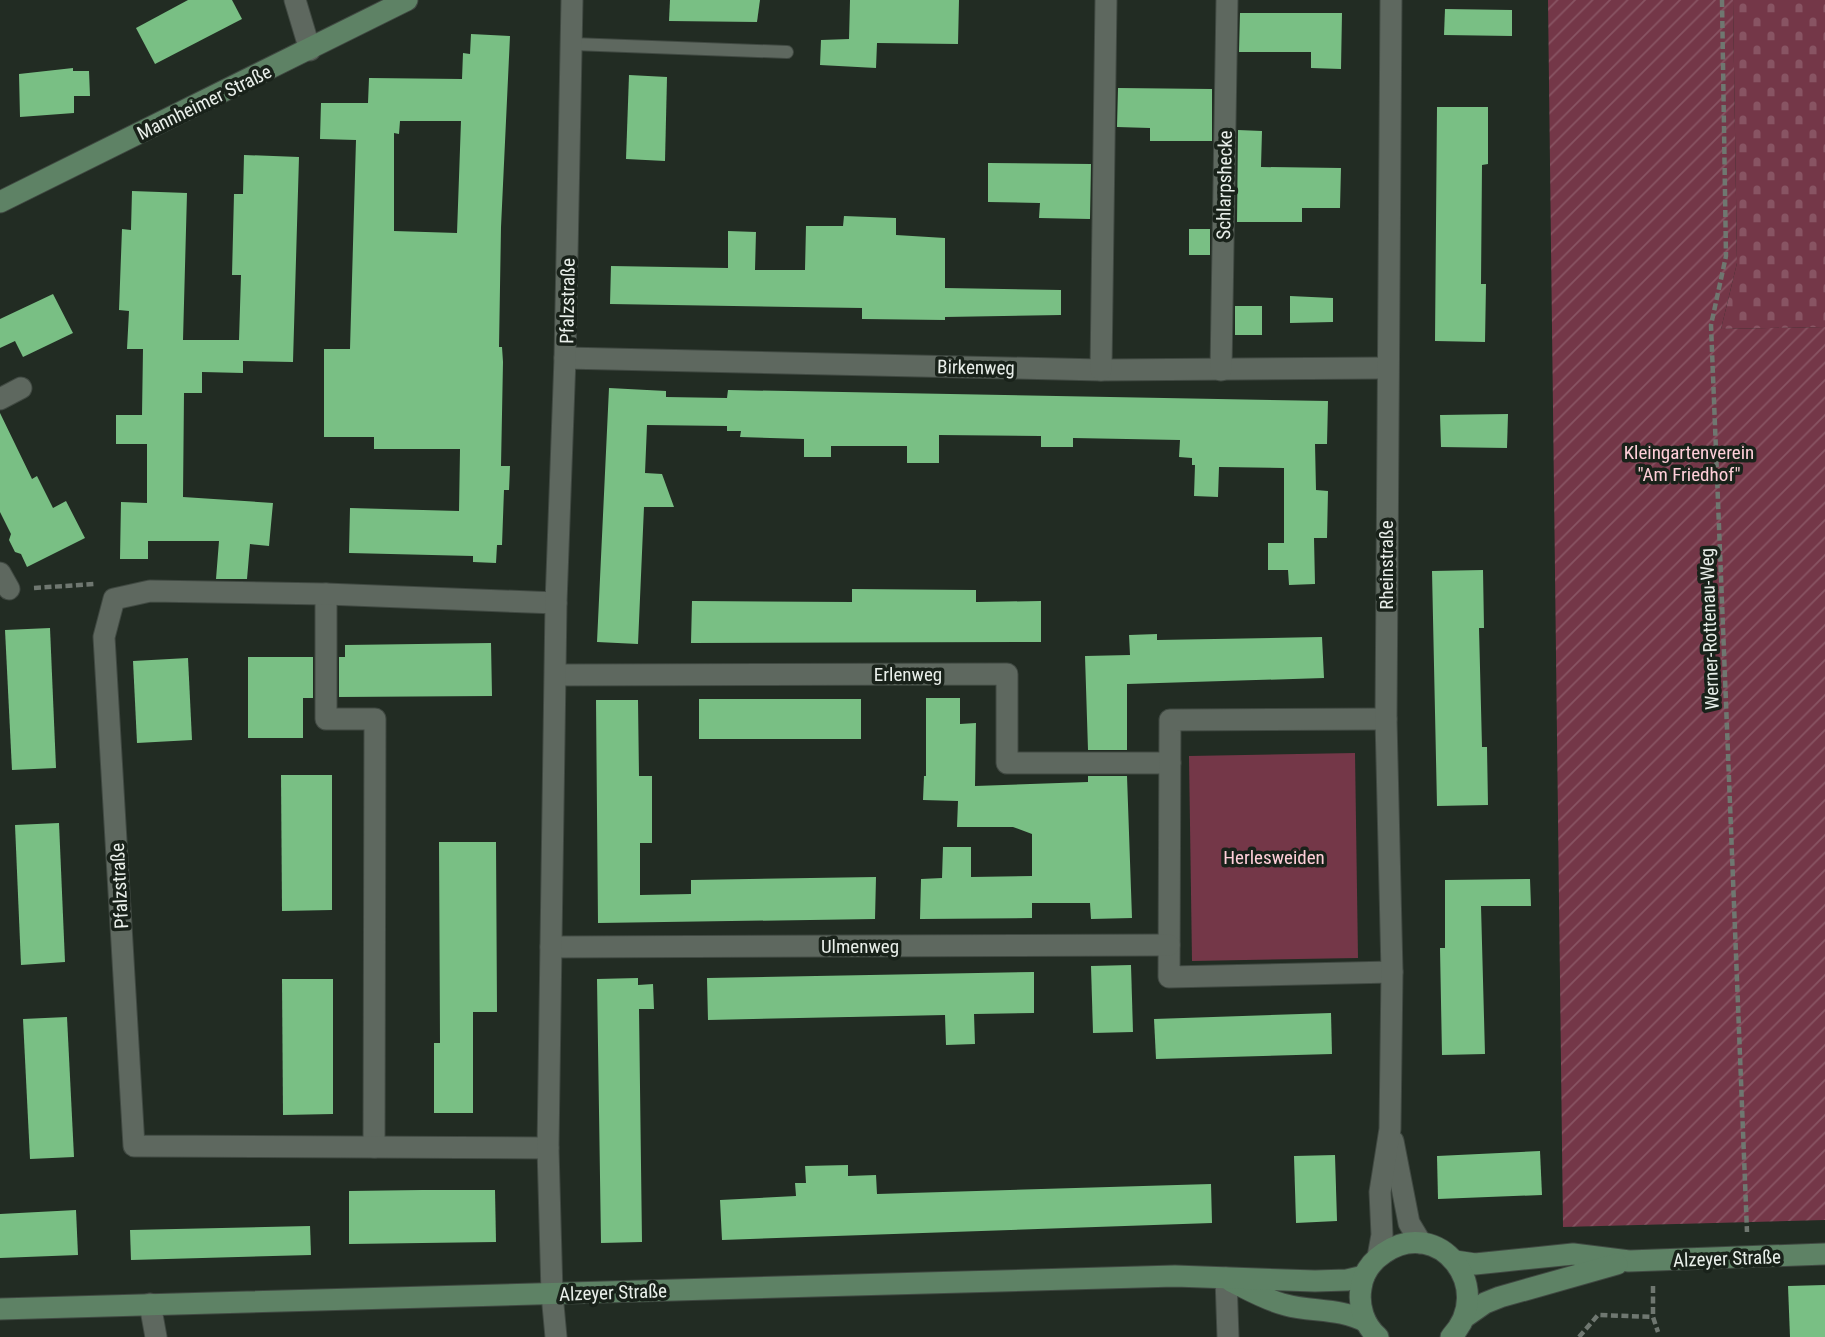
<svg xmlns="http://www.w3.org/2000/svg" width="1825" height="1337" font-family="'Roboto Condensed',sans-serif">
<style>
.cemetery{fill:url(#cemetery-stones)}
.park{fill:#743748}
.garden{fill:url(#garden-furrows)}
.building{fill:#79bf84;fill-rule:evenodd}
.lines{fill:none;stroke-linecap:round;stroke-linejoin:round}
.lane-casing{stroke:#404942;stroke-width:14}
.street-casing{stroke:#404942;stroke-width:23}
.secondary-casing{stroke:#404942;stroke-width:23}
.path{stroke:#6f7770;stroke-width:4.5;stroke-dasharray:7 3.5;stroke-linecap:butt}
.lane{stroke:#5e685f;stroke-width:12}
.street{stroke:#5e685f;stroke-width:21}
.secondary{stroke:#5e8265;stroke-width:21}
.labels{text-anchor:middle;stroke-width:7;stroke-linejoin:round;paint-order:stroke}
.street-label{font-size:19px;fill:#e9efea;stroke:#19221a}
.park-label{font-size:19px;fill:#ffcfd9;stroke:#19221a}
</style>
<defs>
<pattern id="cemetery-stones" width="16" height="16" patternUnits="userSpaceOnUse" patternTransform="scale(1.75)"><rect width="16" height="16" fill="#743748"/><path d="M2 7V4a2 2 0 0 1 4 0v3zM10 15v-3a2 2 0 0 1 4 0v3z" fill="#885463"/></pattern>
<pattern id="garden-furrows" width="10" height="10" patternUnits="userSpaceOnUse" patternTransform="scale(1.75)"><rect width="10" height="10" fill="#743748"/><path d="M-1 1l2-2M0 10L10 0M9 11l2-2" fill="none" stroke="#885463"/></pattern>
</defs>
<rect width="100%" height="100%" fill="#222c23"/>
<path class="cemetery" d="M 1733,0 L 1825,0 L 1825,327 L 1721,329 L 1737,263 Z"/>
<path class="park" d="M 1355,753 L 1358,958 L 1192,961 L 1189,756 Z"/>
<path class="garden" d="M 1548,0 L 1733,0 L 1737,263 L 1721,329 L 1825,327 L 1825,1220 L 1563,1227 Z"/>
<g class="building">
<path d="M 188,0 L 232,0 L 242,19 L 155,64 L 136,28 Z"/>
<path d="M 670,0 L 760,0 L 757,22 L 669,21 Z"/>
<path d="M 850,0 L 959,0 L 958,44 L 877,43 L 876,68 L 820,65 L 821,40 L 849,39 Z"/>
<path d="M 1445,9 L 1512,10 L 1512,36 L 1444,35 Z"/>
<path d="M 1240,13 L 1342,13 L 1341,69 L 1311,68 L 1311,52 L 1239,52 Z"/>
<path d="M 471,34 L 510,36 L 501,227 L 499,347 L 502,347 L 503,362 L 501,466 L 510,466 L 509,490 L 504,490 L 502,545 L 497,545 L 496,563 L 473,562 L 473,556 L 349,553 L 350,508 L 459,511 L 460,449 L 374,449 L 374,437 L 324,437 L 324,349 L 350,349 L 356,140 L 320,139 L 321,103 L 368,103 L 369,78 L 462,79 L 463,53 L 470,54 ZM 400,121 L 461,121 L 457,233 L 394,231 L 394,133 L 399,134 Z"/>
<path d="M 73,68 L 73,71 L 89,71 L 90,96 L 74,96 L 74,113 L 20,117 L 19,74 Z"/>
<path d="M 629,75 L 667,77 L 665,161 L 626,159 Z"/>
<path d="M 1118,88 L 1212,89 L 1212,141 L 1150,141 L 1150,128 L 1117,127 Z"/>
<path d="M 1437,107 L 1488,107 L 1488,164 L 1482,165 L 1481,284 L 1486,284 L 1485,342 L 1435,341 Z"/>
<path d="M 1238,130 L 1262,131 L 1261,167 L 1341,168 L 1340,208 L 1302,208 L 1302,222 L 1237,222 Z"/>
<path d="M 244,155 L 299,157 L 293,362 L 243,361 L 243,373 L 202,372 L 202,393 L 184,393 L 183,497 L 273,503 L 269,546 L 250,544 L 247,579 L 216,579 L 219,541 L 148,541 L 148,559 L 120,559 L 121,502 L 147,503 L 147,444 L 116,444 L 116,415 L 142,415 L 143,349 L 127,349 L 129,311 L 119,310 L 122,229 L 131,230 L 132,191 L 187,193 L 183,340 L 239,340 L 241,275 L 232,275 L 234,194 L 243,194 Z"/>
<path d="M 988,163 L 1091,164 L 1090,219 L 1039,218 L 1040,203 L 988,202 Z"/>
<path d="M 844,216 L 896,218 L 896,235 L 945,238 L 945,288 L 1061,290 L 1061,315 L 945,317 L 945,320 L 862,319 L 862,308 L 610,304 L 611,266 L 728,268 L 728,231 L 756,232 L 755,270 L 805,270 L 806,226 L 843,226 Z"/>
<rect x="1189" y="229" width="21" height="26"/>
<path d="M 53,294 L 73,333 L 23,357 L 15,341 L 0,348 L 0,319 Z"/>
<path d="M 1290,296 L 1333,298 L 1333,322 L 1290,323 Z"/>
<rect x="1235" y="306" width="27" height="29"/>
<path d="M 609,388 L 666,391 L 666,397 L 727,398 L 728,390 L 1328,401 L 1327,444 L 1315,444 L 1316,490 L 1328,491 L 1327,538 L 1314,538 L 1315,584 L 1289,585 L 1288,570 L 1268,570 L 1268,543 L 1284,543 L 1284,468 L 1219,467 L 1218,497 L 1194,496 L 1195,465 L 1192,465 L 1192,458 L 1179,457 L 1180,440 L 1073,438 L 1073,447 L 1041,447 L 1041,436 L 939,435 L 939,463 L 907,463 L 907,446 L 831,446 L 831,457 L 804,457 L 804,439 L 740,437 L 741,431 L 727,431 L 727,426 L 647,425 L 645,473 L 662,474 L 674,507 L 644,507 L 638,644 L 597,642 Z"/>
<path d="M 0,413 L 32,479 L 37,476 L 53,508 L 66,501 L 85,538 L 27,567 L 21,554 L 15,552 L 9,540 L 11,534 L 0,512 Z"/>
<path d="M 1508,414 L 1507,448 L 1441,447 L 1440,415 Z"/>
<path d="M 1483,570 L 1484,628 L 1479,628 L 1482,747 L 1487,747 L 1488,805 L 1437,806 L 1432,571 Z"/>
<path d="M 852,589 L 976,590 L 976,602 L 1041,601 L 1041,642 L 691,643 L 692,601 L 852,602 Z"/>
<path d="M 50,628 L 56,768 L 12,770 L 5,630 Z"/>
<path d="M 1157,634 L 1157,640 L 1322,637 L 1324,678 L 1127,684 L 1127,750 L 1088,750 L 1085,656 L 1130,655 L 1129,635 Z"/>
<path d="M 491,643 L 492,696 L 339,697 L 339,657 L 345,657 L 345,645 Z"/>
<path d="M 248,657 L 313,657 L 313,698 L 303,698 L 303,738 L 248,738 Z"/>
<path d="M 188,658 L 192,740 L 137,743 L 133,661 Z"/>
<path d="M 926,698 L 960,698 L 960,724 L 976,723 L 975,786 L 1088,782 L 1088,776 L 1127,776 L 1132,918 L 1091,919 L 1090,903 L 1032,903 L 1032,918 L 920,919 L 921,879 L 942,878 L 943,847 L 971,847 L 971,877 L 1032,876 L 1032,834 L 1013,827 L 957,827 L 958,801 L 923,800 L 924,776 L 926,776 Z"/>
<rect x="699" y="699" width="162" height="40"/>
<path d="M 596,700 L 638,700 L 639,776 L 652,776 L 652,843 L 640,843 L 640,895 L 691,894 L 691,880 L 876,877 L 875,919 L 598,923 Z"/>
<path d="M 281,775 L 332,775 L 332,910 L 282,911 Z"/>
<path d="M 59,823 L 65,962 L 21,965 L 15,825 Z"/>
<path d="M 439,842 L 496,842 L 497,1012 L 473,1012 L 473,1113 L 434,1113 L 434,1043 L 440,1043 Z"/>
<path d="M 1530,879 L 1531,906 L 1481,906 L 1485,1054 L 1442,1055 L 1440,948 L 1445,948 L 1445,880 Z"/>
<path d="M 1131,965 L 1133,1032 L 1093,1033 L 1091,966 Z"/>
<path d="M 1034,972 L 1034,1013 L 974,1014 L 975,1044 L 946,1045 L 945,1015 L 708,1020 L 707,978 Z"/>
<path d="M 638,978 L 638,985 L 653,984 L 654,1009 L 639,1009 L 642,1242 L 601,1243 L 597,979 Z"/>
<path d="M 282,979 L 333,979 L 333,1114 L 283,1115 Z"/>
<path d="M 1331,1013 L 1332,1054 L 1156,1059 L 1154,1019 Z"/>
<path d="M 67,1017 L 74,1157 L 30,1159 L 23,1019 Z"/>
<path d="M 1540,1151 L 1542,1195 L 1438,1199 L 1437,1156 Z"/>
<path d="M 1335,1155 L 1337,1221 L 1296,1223 L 1294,1156 Z"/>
<path d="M 848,1165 L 848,1176 L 876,1175 L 877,1194 L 1211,1184 L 1212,1223 L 722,1240 L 720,1200 L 796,1196 L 795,1183 L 806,1183 L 805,1166 Z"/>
<path d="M 422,1190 L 495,1190 L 496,1242 L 349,1244 L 349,1191 Z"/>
<path d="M 76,1210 L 78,1255 L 0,1258 L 0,1214 Z"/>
<path d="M 310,1226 L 311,1255 L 131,1260 L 130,1230 Z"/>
<path d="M 1825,1285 L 1825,1337 L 1790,1337 L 1788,1286 Z"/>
</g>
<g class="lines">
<g class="lane-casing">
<path id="lane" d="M 573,44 L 787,52"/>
</g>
<g class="street-casing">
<g id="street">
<path d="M 295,0 L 310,50"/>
<path d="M 565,358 L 1101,370 L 1387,368"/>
<path d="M 1101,370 L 1106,0"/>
<path d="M 1221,370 L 1227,0"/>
<path d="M 0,399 L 21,388"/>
<path d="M 0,573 L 9,589"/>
<path d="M 326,594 L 326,719 L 375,719 L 374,1147"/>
<path d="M 556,675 L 1007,674 L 1007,763 L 1170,763"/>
<path d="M 1386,719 L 1170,720 L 1169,977 L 1392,972"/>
<path d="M 551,947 L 1169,945"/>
<path d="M 1393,1141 L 1409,1223 L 1421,1243"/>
<path d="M 548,1148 L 134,1146 L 104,637 L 114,599 L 150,591 L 326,594 L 556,603"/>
<path d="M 1378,1257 L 1382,1235 L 1380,1192 L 1390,1129 L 1392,972 L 1386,719 L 1391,0"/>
<path d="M 1226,1278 L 1228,1337"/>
<path d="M 150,1304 L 156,1337"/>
<path d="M 556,1337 L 552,1294 L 548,1148 L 556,603 L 565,358 L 572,0"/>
</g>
</g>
<g class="secondary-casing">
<g id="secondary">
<path d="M 0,202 L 407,0"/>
<path d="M 1455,1261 L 1475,1264 L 1573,1254 L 1629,1261 L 1825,1254"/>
<path d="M 1231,1281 C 1249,1290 1266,1300 1286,1305 C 1312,1312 1341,1308 1366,1322"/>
<path d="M 0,1309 L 1175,1276 L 1315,1281 L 1347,1280 L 1364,1276"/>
<path d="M 1465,1317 L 1485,1303 L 1500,1297 L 1617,1264"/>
<path d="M 1378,1337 C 1364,1325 1358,1306 1361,1288 C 1363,1273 1372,1261 1384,1253 C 1438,1215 1497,1288 1451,1337"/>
</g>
</g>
<g class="path">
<path d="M 1722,0 L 1726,256 L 1711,325 L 1747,1232"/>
<path d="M 34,588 L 95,584"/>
<path d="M 1653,1286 L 1653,1317 L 1658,1332"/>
<path d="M 1579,1337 L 1598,1315 L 1653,1317"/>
</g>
<use href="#lane" class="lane"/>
<use href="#street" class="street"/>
<use href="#secondary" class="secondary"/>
</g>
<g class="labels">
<g class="street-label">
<text transform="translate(204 102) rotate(-26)" y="7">Mannheimer Straße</text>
<text transform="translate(1224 185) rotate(-89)" y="7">Schlarpshecke</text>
<text transform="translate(567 301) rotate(-89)" y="7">Pfalzstraße</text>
<text transform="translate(976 367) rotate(1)" y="7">Birkenweg</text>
<text transform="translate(1386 565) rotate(-90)" y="7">Rheinstraße</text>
<text transform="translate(1709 629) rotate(-92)" y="7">Werner-Rottenau-Weg</text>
<text x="908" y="681">Erlenweg</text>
<text transform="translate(119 886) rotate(-93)" y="7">Pfalzstraße</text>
<text x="860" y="953">Ulmenweg</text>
<text transform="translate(1727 1258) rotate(-2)" y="7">Alzeyer Straße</text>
<text transform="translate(613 1292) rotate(-2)" y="7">Alzeyer Straße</text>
</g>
<g class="park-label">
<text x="1689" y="459">Kleingartenverein<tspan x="1689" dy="22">"Am Friedhof"</tspan></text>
<text x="1274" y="864">Herlesweiden</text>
</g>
</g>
</svg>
